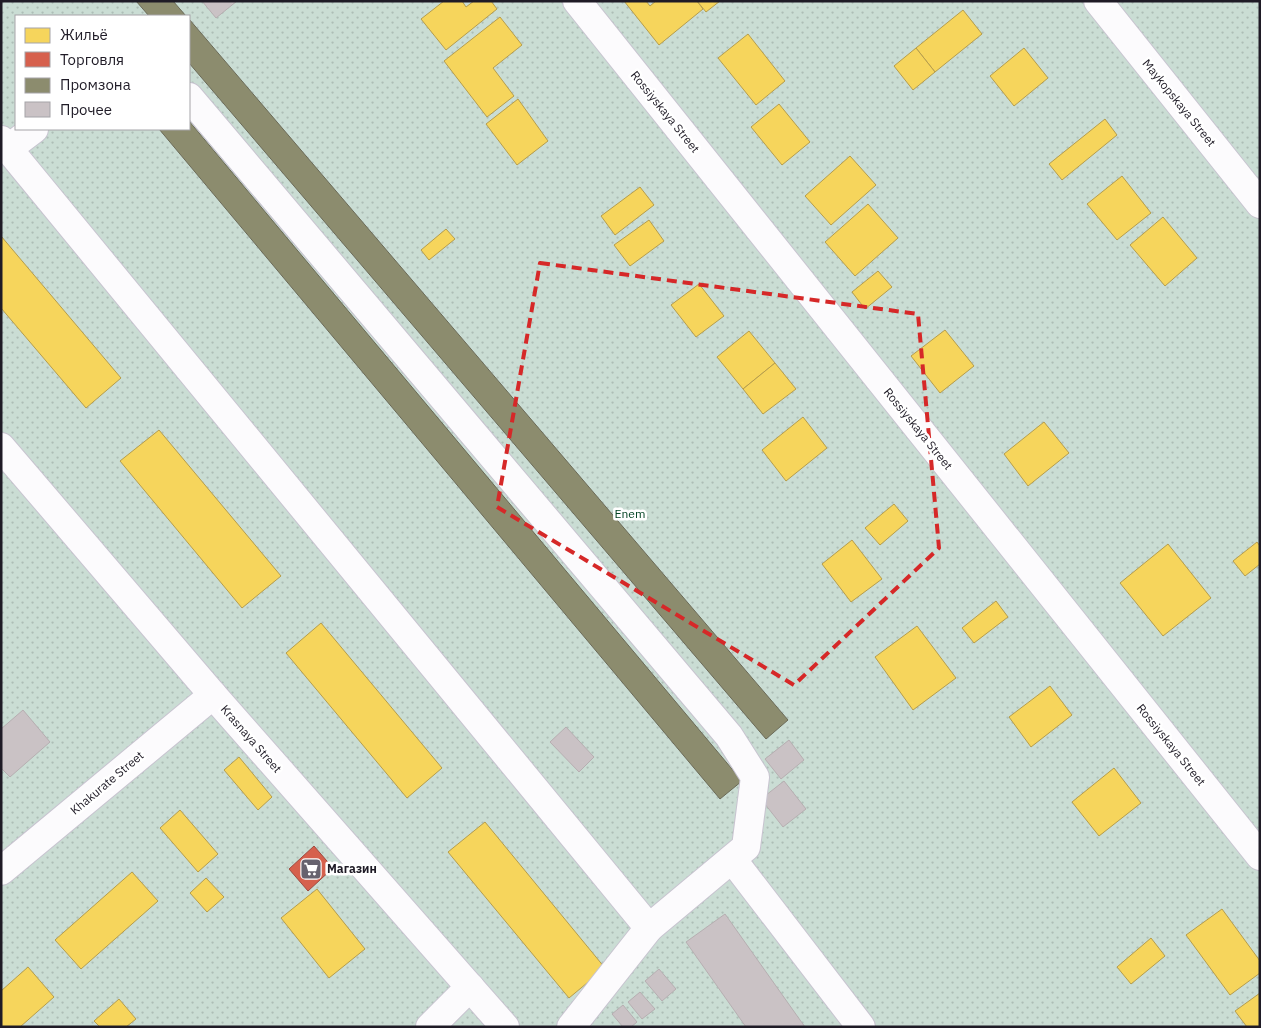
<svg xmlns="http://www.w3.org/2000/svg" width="1261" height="1028" font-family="'IBM Plex Sans',sans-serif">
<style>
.grass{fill:url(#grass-dots);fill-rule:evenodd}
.homes{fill:#f6d55c;stroke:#b69d4c}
.shops{fill:#d6604d;stroke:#9f4b41}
.industry{fill:#8c8c6e;stroke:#6b6a58}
.building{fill:#cac2c5;stroke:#b6aeb1}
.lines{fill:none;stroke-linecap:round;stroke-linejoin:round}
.minor-casing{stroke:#c8c4d0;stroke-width:30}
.minor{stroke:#fcfbfd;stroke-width:28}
.marked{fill:none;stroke:#d62828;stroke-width:4;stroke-dasharray:10 6;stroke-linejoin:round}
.labels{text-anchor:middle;stroke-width:5;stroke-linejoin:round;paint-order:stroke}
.street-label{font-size:12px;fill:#1f1b26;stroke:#fff}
.park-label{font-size:12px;fill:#004121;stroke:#fff}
.poi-label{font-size:12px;font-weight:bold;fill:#1f1b26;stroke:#fff;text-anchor:start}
</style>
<defs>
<pattern id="grass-dots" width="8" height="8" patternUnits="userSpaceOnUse" patternTransform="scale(1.25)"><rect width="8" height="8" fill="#caddd4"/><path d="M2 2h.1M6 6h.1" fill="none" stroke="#adbdb6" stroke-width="1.8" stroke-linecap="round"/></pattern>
</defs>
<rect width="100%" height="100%" fill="#ebe7f4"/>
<path class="grass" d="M 1,1 L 1260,1 L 1260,1027 L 1,1027 ZM 16,16 L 189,16 L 189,129 L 16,129 Z"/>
<g class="homes">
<path d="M 444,1 L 462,1 L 466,7 L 474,1 L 491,1 L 497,9 L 446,50 L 421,19 Z"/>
<path d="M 624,1 L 646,1 L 650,6 L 656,1 L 697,1 L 703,9 L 659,45 Z"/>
<path d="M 697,1 L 720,1 L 706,12 Z"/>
<path d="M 963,10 L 982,34 L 935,72 L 916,48 Z"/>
<path d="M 500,17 L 522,45 L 493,68 L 514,96 L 487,117 L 444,61 Z"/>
<path d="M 748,34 L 785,81 L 756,105 L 718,58 Z"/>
<path d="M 916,48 L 935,72 L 913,90 L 894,66 Z"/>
<path d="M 1024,48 L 1048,78 L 1014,106 L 990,76 Z"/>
<path d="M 518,99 L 548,141 L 517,165 L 486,124 Z"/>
<path d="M 779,104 L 810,142 L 782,165 L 751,127 Z"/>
<path d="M 1105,119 L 1117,135 L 1062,180 L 1049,164 Z"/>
<path d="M 850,156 L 876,185 L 831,225 L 805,196 Z"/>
<path d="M 1122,176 L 1151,213 L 1117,240 L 1087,204 Z"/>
<path d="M 640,187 L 654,205 L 615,235 L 601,216 Z"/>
<path d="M 868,204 L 898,238 L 855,276 L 825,242 Z"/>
<path d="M 1163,217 L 1197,258 L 1165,286 L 1130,245 Z"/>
<path d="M 649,220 L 664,241 L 630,266 L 614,245 Z"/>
<path d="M 446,229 L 455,239 L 429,260 L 421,250 Z"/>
<path d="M 1,236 L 121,378 L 86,408 L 1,308 Z"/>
<path d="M 878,271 L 892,287 L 865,309 L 852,292 Z"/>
<path d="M 699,284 L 724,316 L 696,337 L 671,305 Z"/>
<path d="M 945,330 L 974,366 L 940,393 L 911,356 Z"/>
<path d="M 749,331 L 775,363 L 743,389 L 717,357 Z"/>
<path d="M 775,363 L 796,389 L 763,414 L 743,389 Z"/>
<path d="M 803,417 L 827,448 L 786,481 L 762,450 Z"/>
<path d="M 1044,422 L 1069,453 L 1028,486 L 1004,454 Z"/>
<path d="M 159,430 L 281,576 L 242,608 L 120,461 Z"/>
<path d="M 894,504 L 908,521 L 880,545 L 865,528 Z"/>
<path d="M 852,540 L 882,579 L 851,602 L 822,564 Z"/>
<path d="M 1257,542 L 1260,546 L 1260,564 L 1245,576 L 1233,561 Z"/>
<path d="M 1168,544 L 1211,598 L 1163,636 L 1120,583 Z"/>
<path d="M 996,601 L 1008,617 L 974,643 L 962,628 Z"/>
<path d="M 321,623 L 442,768 L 407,798 L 286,653 Z"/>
<path d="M 917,626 L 956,678 L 913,710 L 875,657 Z"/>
<path d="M 1050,686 L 1072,715 L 1031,747 L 1009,717 Z"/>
<path d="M 239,757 L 272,797 L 258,810 L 224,770 Z"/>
<path d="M 1114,768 L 1141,803 L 1099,836 L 1072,802 Z"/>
<path d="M 180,810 L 218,854 L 198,872 L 160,828 Z"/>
<path d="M 485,822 L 605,968 L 569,998 L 448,852 Z"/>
<path d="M 132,872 L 158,901 L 81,969 L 55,940 Z"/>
<path d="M 206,878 L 224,897 L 207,912 L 190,893 Z"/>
<path d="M 317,889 L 365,949 L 329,978 L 281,918 Z"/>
<path d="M 1222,909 L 1260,961 L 1260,973 L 1230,995 L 1186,935 Z"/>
<path d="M 1151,938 L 1165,956 L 1131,984 L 1117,967 Z"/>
<path d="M 28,967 L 54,997 L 20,1027 L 1,1027 L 1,991 Z"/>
<path d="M 1260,993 L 1260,1027 L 1247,1027 L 1235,1011 Z"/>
<path d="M 119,999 L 136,1019 L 126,1027 L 100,1027 L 94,1021 Z"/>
</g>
<path class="shops" d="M 314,846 L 333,868 L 308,891 L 289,869 Z"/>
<g class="industry">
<path d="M 136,1 L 173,1 L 186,16 L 149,16 Z"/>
<path d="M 189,19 L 788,720 L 766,739 L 189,63 Z"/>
<path d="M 189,121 L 742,781 L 720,799 L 159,129 L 189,129 Z"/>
</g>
<g class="building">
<path d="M 202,1 L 237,1 L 216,18 Z"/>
<path d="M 23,710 L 50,742 L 10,777 L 1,768 L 1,729 Z"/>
<path d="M 566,727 L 594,757 L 579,772 L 550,742 Z"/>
<path d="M 789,740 L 804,760 L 781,779 L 765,759 Z"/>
<path d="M 784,781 L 806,809 L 783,827 L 761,799 Z"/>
<path d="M 725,914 L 805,1027 L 746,1027 L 686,942 Z"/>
<path d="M 659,969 L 676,989 L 662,1001 L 645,981 Z"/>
<path d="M 640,992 L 655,1009 L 642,1019 L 628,1002 Z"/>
<path d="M 623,1005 L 637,1022 L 631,1027 L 623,1027 L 612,1014 Z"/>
</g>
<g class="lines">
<g class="minor-casing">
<g id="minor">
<path d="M 577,1 L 1260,856"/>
<path d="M 1098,1 L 1260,204"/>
<path d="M 189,97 L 729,736 L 755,777 L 746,847 L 649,928"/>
<path d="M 1,140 L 649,928 L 571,1027"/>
<path d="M 9,148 L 34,129"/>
<path d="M 1,447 L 213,695 L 505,1027"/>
<path d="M 732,859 L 861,1027"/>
<path d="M 1,871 L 213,695"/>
<path d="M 430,1027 L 470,987"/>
</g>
</g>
<use href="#minor" class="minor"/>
</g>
<path class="marked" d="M 540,263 L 918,314 L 939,548 L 794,685 L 497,507 Z"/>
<defs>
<g id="supermarket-square" transform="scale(1.125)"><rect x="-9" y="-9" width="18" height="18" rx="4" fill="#66626e" stroke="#fff"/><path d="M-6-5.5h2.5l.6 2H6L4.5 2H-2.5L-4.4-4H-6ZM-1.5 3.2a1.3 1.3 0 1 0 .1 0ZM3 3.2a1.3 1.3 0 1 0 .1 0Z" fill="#fff"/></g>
</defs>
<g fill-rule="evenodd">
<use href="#supermarket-square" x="311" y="869"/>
</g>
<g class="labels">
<g class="street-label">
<text transform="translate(1179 103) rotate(51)" y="4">Maykopskaya Street</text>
<text transform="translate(665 112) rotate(51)" y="4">Rossiyskaya Street</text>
<text transform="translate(918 429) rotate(51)" y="4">Rossiyskaya Street</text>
<text transform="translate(251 739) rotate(49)" y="4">Krasnaya Street</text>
<text transform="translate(1171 745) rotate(51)" y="4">Rossiyskaya Street</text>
<text transform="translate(107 783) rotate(-40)" y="4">Khakurate Street</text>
</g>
<g class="park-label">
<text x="630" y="518">Enem</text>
</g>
<g class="poi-label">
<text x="327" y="873">Магазин</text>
</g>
</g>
<rect width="1261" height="1028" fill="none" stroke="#1f1b26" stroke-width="5"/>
<rect x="15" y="15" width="175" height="115" fill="#ffffff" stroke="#a5a4a8"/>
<rect x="25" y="28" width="25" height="15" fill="#f6d55c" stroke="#a5a4a8"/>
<text x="60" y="40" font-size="15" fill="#1f1b26">Жильё</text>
<rect x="25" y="52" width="25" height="15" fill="#d6604d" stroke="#a5a4a8"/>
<text x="60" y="65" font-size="15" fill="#1f1b26">Торговля</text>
<rect x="25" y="78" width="25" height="15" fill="#8c8c6e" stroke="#a5a4a8"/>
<text x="60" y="90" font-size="15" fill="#1f1b26">Промзона</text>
<rect x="25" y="102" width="25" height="15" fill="#cac2c5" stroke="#a5a4a8"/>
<text x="60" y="115" font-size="15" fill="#1f1b26">Прочее</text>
</svg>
